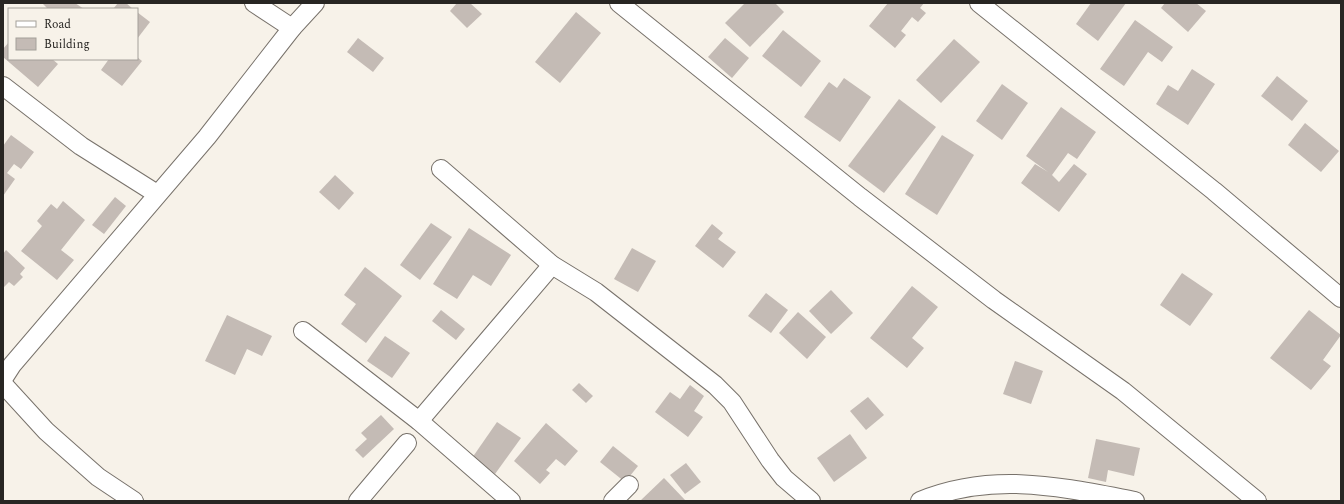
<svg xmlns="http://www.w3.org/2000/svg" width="1344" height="504" font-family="Spectral,serif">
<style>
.building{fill:#c4bbb5}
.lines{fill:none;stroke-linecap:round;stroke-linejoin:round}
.minor-casing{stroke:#78726b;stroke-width:20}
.minor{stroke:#fff;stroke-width:18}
</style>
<rect width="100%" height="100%" fill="#f7f2e9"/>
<g class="building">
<path d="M 42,3 L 75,3 L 84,9 L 48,9 Z"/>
<path d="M 118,3 L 126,3 L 133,9 L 113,9 Z"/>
<path d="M 457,3 L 470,3 L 482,14 L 467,28 L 450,11 Z"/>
<path d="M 745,3 L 775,3 L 784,12 L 750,47 L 725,23 Z"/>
<path d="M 888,3 L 924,3 L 920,8 L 926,13 L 918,22 L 912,17 L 901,31 L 906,35 L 895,48 L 869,26 Z"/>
<path d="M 1091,3 L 1126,3 L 1098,41 L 1076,24 Z"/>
<path d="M 1165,3 L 1196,3 L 1206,11 L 1188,32 L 1161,8 Z"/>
<path d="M 137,12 L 150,22 L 137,39 Z"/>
<path d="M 576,12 L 601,33 L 560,83 L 535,62 Z"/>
<path d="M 1135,20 L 1173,47 L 1162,62 L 1148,52 L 1124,86 L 1100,69 Z"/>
<path d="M 783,30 L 821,61 L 801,87 L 762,56 Z"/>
<path d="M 358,38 L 384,58 L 373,72 L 347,52 Z"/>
<path d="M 725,38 L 749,58 L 732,78 L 708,57 Z"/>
<path d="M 954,39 L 980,62 L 941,103 L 916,80 Z"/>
<path d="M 9,42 L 9,59 L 52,59 L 58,64 L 38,87 L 3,57 L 3,49 Z"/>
<path d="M 137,57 L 142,61 L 122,86 L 101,70 L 109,59 L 137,59 Z"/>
<path d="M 1192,69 L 1215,84 L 1188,125 L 1156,104 L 1168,85 L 1178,91 Z"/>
<path d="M 1277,76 L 1308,101 L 1292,121 L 1261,96 Z"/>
<path d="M 844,78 L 871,97 L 840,142 L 804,117 L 829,82 L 837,88 Z"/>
<path d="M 1002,84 L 1028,103 L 1002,140 L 976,121 Z"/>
<path d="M 899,99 L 936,127 L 884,193 L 848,166 Z"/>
<path d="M 1061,107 L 1096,132 L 1077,159 L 1068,153 L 1052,175 L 1059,182 L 1074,164 L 1087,174 L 1059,212 L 1021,183 L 1035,164 L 1048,172 L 1026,156 Z"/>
<path d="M 1305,123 L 1339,151 L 1321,172 L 1288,145 Z"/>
<path d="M 11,135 L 34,152 L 21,169 L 14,164 L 7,173 L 15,179 L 3,196 L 3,146 Z"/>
<path d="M 942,135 L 974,155 L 937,215 L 905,194 Z"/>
<path d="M 335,175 L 354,193 L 339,210 L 319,192 Z"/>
<path d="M 115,197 L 126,206 L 104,234 L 92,225 Z"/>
<path d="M 63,201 L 85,220 L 61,250 L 74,260 L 57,280 L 21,251 L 42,226 L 37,221 L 51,204 L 57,209 Z"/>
<path d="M 431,223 L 452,237 L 420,280 L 400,265 Z"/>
<path d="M 712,224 L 723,233 L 718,239 L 736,252 L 723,268 L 695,246 Z"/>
<path d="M 469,228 L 511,255 L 491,286 L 473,275 L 457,299 L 433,284 Z"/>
<path d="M 632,248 L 656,261 L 638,292 L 614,279 Z"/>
<path d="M 6,250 L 25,268 L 20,274 L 23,277 L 14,286 L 9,282 L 3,288 L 3,254 Z"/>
<path d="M 365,267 L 402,296 L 366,343 L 341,324 L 356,304 L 344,295 Z"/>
<path d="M 1182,273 L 1213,294 L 1190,326 L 1160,305 Z"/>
<path d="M 912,286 L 938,307 L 912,338 L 924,348 L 907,368 L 870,338 Z"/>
<path d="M 831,290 L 853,313 L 831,334 L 809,311 Z"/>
<path d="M 766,293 L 788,310 L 771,333 L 748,316 Z"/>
<path d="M 441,310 L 465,329 L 456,340 L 432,321 Z"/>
<path d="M 1309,310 L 1341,335 L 1323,360 L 1331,366 L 1311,390 L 1270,358 Z"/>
<path d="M 798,312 L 826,337 L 807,359 L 779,333 Z"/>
<path d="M 227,315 L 272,336 L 262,356 L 247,349 L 235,375 L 205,361 Z"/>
<path d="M 385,336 L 410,353 L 392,378 L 367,361 Z"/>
<path d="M 1015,361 L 1043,371 L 1031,404 L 1003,394 Z"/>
<path d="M 579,383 L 593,396 L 586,403 L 572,390 Z"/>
<path d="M 690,385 L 704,396 L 694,411 L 703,417 L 688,437 L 655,412 L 670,392 L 680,399 Z"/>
<path d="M 868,397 L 884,415 L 866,430 L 850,411 Z"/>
<path d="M 381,415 L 394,429 L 363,458 L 355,450 L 367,439 L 361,433 Z"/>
<path d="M 497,422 L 521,438 L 495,474 L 472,458 Z"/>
<path d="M 546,423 L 578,451 L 565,466 L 556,459 L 546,470 L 550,473 L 540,484 L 514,461 Z"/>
<path d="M 850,434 L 867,458 L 834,482 L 817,458 Z"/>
<path d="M 1096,439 L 1140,448 L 1134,476 L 1108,470 L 1106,482 L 1088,478 Z"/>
<path d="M 613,446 L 638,466 L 625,482 L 600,462 Z"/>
<path d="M 686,463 L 701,482 L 685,494 L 670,475 Z"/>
<path d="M 664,478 L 686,501 L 640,501 Z"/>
</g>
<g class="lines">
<g class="minor-casing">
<g id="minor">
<path d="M 254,3 L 292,28"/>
<path d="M 619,3 L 860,197 L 994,300 L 1123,391 L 1257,501"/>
<path d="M 979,3 L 1214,191 L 1341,298"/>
<path d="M 3,86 L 81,146 L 157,194"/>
<path d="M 441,169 L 552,265 L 596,292 L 715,385 L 732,402 L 770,460 L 784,478 L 811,501"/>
<path d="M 303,331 L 419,421 L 511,501"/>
<path d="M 3,379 L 12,365 L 207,137 L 292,28 L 315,3"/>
<path d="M 3,384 L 46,431 L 98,477 L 134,501"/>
<path d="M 419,421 L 552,265"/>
<path d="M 358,501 L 407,443"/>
<path d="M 613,501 L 629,485"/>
<path d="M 920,501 C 993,471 1061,487 1135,501"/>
</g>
</g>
<use href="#minor" class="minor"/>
</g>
<rect width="1344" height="504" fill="none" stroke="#282623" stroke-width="8"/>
<rect x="8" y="8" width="130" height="52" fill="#f7f2e9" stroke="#a4a09a"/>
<rect x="16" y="21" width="20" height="6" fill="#ffffff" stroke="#a4a09a"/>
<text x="44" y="28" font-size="12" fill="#282623">Road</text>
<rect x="16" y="38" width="20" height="12" fill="#c4bbb5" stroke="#a4a09a"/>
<text x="44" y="48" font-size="12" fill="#282623">Building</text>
</svg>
